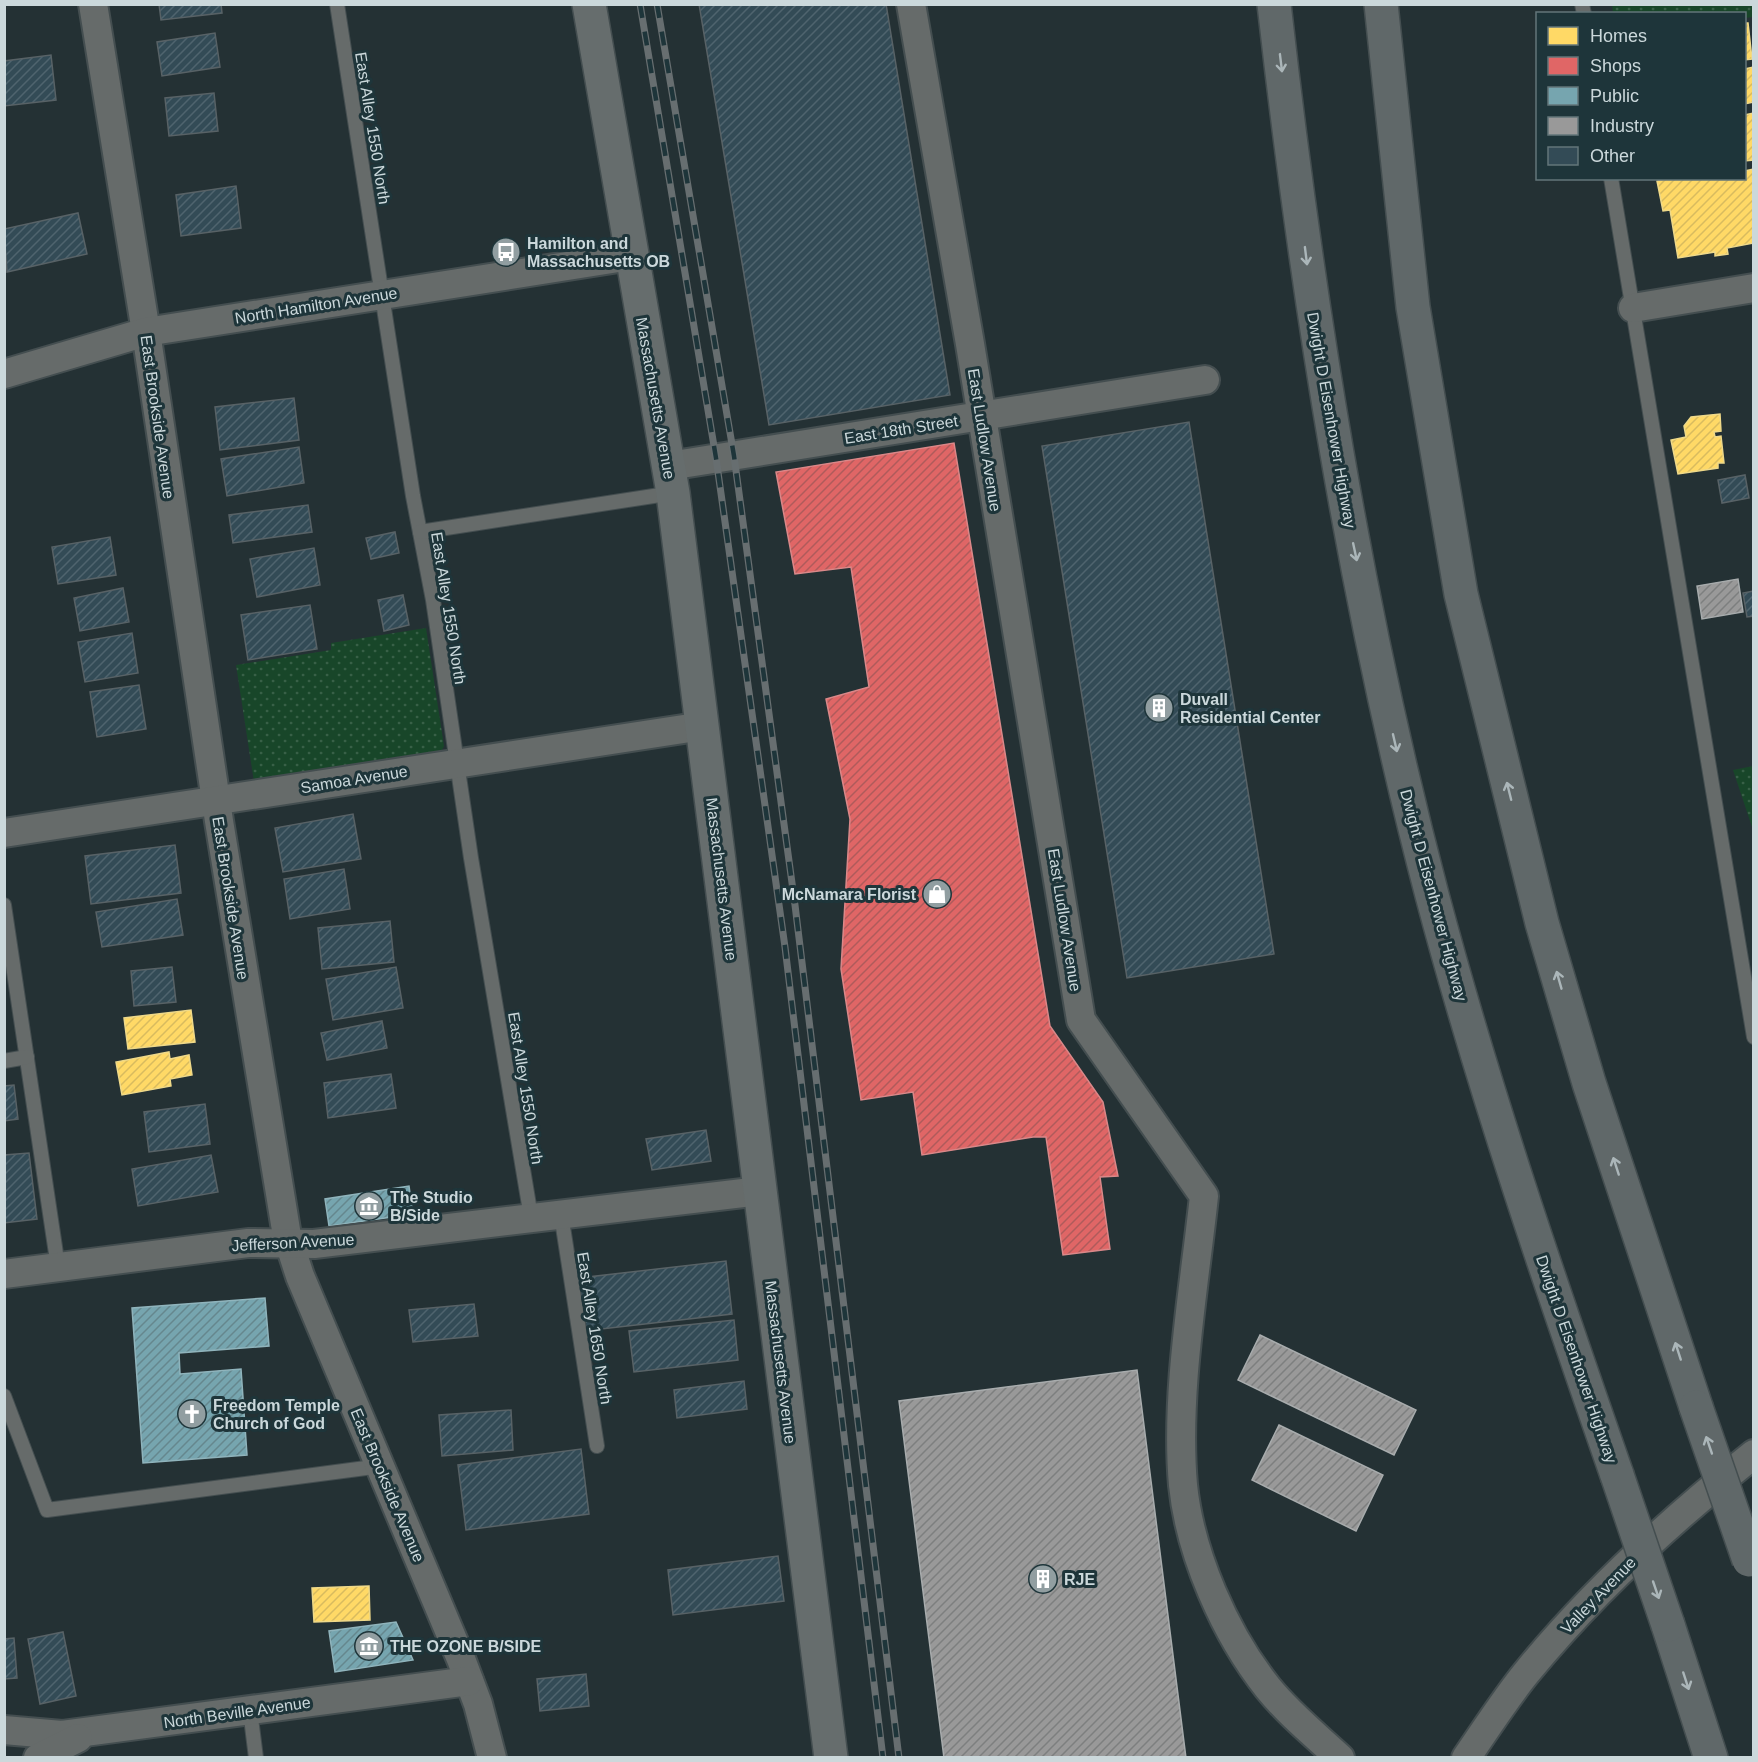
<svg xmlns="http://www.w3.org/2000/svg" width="1758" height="1762" font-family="Helvetica,sans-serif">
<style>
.green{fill:url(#green-dots)}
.homes{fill:url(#homes-hatch);stroke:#efd989;stroke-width:1.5}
.shops{fill:url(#shops-hatch);stroke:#da8889;stroke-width:1.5}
.public{fill:url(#public-hatch);stroke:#90b4bc;stroke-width:1.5}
.industry{fill:url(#industry-hatch);stroke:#a8acad;stroke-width:1.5}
.building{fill:url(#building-hatch);stroke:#586266;stroke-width:1.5}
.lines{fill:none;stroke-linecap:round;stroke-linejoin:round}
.lane-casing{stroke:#444e50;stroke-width:16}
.street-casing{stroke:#444e50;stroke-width:32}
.secondary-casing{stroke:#444e50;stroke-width:36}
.highway-casing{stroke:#444e50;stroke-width:36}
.lane{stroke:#666b6a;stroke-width:14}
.street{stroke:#666b6a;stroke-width:28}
.secondary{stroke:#666d6d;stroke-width:33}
.highway{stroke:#606869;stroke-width:33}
.rail-casing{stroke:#676e70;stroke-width:7}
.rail{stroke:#1e353a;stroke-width:4.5;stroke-dasharray:14;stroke-linecap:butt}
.highway-bridge-casing{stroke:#444e50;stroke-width:36;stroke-linecap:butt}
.highway-bridge{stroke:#606869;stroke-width:33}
.oneway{stroke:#abb6b9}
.labels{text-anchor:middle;stroke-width:6;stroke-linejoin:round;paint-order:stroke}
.street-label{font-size:16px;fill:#cbd8db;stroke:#1e353a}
.poi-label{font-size:16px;font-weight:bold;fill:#cbd8db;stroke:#1e353a;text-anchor:start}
</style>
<defs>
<pattern id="green-dots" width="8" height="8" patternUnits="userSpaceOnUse" patternTransform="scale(1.5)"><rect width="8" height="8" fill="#184629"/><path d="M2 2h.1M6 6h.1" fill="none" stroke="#386047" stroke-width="1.8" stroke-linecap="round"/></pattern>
<pattern id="homes-hatch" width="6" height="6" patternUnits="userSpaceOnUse" patternTransform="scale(1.5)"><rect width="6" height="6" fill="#ffd966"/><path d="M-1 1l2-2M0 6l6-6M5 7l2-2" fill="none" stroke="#d8bb5f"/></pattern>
<pattern id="shops-hatch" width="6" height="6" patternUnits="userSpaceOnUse" patternTransform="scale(1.5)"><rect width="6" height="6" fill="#e06666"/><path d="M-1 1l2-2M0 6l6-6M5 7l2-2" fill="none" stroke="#af5b5b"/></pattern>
<pattern id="public-hatch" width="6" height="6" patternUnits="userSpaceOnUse" patternTransform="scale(1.5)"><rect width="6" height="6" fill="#76a5af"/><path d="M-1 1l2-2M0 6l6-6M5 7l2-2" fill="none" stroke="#65878e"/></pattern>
<pattern id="industry-hatch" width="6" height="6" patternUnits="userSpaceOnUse" patternTransform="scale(1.5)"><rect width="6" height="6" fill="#999"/><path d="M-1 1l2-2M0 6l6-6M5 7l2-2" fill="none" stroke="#7d7f7f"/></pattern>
<pattern id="building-hatch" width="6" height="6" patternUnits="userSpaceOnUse" patternTransform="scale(1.5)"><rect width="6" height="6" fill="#334b56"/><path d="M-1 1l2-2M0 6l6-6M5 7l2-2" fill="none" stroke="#4f646e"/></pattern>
</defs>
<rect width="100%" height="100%" fill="#243134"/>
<g class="green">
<path d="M 1612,5 L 1753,5 L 1753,17 L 1745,18 L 1744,14 L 1613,13 Z"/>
<path d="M 426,628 L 444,746 L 441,752 L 254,782 L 236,665 L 331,650 L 331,643 Z"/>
<path d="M 1753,766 L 1754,766 L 1753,830 L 1733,770 Z"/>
</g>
<g class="homes">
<path d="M 1744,23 L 1748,23 L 1752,59 L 1744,60 Z"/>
<path d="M 1754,67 L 1754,102 L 1744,104 L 1744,69 Z"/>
<path d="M 1754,113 L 1754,160 L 1744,161 L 1744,115 Z"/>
<path d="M 1754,169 L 1754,243 L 1727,248 L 1728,254 L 1715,256 L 1715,252 L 1678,258 L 1670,210 L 1663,211 L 1657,181 L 1672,178 L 1744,178 L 1744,171 Z"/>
<path d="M 1720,414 L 1721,431 L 1714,432 L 1715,437 L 1721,436 L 1724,463 L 1718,463 L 1718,468 L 1678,474 L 1671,440 L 1686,437 L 1684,426 L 1691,417 Z"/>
<path d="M 191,1010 L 195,1042 L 128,1049 L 124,1018 Z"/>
<path d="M 169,1052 L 170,1059 L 189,1055 L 192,1075 L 170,1079 L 171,1086 L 122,1095 L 116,1062 Z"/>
<path d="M 369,1586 L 370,1620 L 314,1622 L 312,1588 Z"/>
</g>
<path class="shops" d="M 954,443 L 1050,1026 L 1103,1102 L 1118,1176 L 1100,1177 L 1110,1249 L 1063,1255 L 1046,1137 L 1033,1137 L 922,1155 L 913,1092 L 861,1100 L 841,969 L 850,819 L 826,699 L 869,687 L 851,567 L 795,574 L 776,472 Z"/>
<g class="public">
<path d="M 409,1186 L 413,1214 L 329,1226 L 325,1199 Z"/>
<path d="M 265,1298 L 269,1346 L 179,1353 L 180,1374 L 241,1369 L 247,1455 L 143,1463 L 132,1308 Z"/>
<path d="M 396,1622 L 413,1660 L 335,1672 L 329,1631 Z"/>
</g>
<g class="industry">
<path d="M 1738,579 L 1743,612 L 1702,619 L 1697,586 Z"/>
<path d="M 1260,1335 L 1416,1410 L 1394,1455 L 1238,1380 Z"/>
<path d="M 1137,1370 L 1186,1758 L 944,1758 L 899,1401 Z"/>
<path d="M 1279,1425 L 1383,1475 L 1356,1531 L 1252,1480 Z"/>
</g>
<g class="building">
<path d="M 159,4 L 221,4 L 222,13 L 161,20 Z"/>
<path d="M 699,4 L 886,4 L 950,395 L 769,425 Z"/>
<path d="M 215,33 L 220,67 L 162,76 L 157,42 Z"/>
<path d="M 51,55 L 56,100 L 4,106 L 4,61 Z"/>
<path d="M 214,93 L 218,131 L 169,136 L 165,98 Z"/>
<path d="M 236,186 L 241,228 L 181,236 L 176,195 Z"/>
<path d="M 78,213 L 87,254 L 7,272 L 4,229 Z"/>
<path d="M 294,398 L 299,440 L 220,450 L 215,407 Z"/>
<path d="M 1189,422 L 1274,954 L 1127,978 L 1042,446 Z"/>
<path d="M 299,447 L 304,483 L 227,496 L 221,459 Z"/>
<path d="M 1745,475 L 1749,498 L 1722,503 L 1718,480 Z"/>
<path d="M 308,505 L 312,532 L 233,543 L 229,515 Z"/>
<path d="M 395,532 L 399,553 L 371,559 L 366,538 Z"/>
<path d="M 110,537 L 116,575 L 58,584 L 52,547 Z"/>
<path d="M 314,548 L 320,585 L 257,597 L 250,559 Z"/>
<path d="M 123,588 L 129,622 L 80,631 L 74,598 Z"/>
<path d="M 1754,591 L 1754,616 L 1747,617 L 1743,593 Z"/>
<path d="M 403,595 L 409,625 L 384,631 L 378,600 Z"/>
<path d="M 310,605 L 317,649 L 248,660 L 241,615 Z"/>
<path d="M 132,633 L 138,673 L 85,682 L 78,642 Z"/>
<path d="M 139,685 L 146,729 L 97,737 L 90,692 Z"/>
<path d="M 353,814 L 361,859 L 283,872 L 275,828 Z"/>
<path d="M 175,845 L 181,893 L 91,904 L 85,856 Z"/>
<path d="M 344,869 L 350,909 L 290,919 L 284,879 Z"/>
<path d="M 177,899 L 183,935 L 102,947 L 96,912 Z"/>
<path d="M 390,921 L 394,962 L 322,969 L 318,928 Z"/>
<path d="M 172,967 L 176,1002 L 134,1006 L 131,971 Z"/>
<path d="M 396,967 L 403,1008 L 333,1020 L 326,979 Z"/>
<path d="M 382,1021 L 387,1048 L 327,1060 L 321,1033 Z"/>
<path d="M 391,1074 L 396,1108 L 328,1118 L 324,1083 Z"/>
<path d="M 14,1085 L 18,1119 L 4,1121 L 4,1086 Z"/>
<path d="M 205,1104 L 210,1144 L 149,1152 L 144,1112 Z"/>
<path d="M 706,1130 L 711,1161 L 652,1170 L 646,1139 Z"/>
<path d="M 29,1153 L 37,1219 L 4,1223 L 4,1155 Z"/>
<path d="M 211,1155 L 218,1192 L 138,1206 L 132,1169 Z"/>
<path d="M 726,1261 L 732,1314 L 584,1331 L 579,1278 Z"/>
<path d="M 474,1304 L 478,1336 L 413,1342 L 409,1310 Z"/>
<path d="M 734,1320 L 738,1360 L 634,1372 L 629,1331 Z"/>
<path d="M 744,1381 L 747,1409 L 677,1418 L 674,1390 Z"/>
<path d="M 511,1410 L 513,1450 L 442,1456 L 439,1415 Z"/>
<path d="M 581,1449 L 589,1514 L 466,1530 L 458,1465 Z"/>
<path d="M 778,1556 L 784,1601 L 673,1615 L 668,1570 Z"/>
<path d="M 63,1632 L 76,1696 L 40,1704 L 28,1639 Z"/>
<path d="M 14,1638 L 17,1678 L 4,1679 L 4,1639 Z"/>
<path d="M 586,1674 L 589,1706 L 540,1711 L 537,1679 Z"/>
</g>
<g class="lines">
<g class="lane-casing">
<g id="lane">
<path d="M 337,4 L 413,496 L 433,600 L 471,858 L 531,1217"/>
<path d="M 1582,4 L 1584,14"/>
<path d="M 1611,178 L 1754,1037"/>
<path d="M 420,532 L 673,493"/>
<path d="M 4,905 L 58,1267"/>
<path d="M 4,1061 L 27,1057"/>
<path d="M 561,1214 L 597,1446"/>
<path d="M 4,1396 L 47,1510 L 381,1466"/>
<path d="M 250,1710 L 256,1758"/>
</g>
</g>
<g class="street-casing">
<g id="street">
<path d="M 93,4 L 146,332 L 219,821 L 287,1236 L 300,1276 L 461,1659 L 478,1704 L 492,1758"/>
<path d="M 911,4 L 970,344 L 1081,1020 L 1204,1196 C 1194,1289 1175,1393 1183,1485 C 1190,1554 1225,1634 1268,1688 C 1289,1714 1315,1735 1340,1758"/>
<path d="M 1633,308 L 1754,288"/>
<path d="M 4,374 L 146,332 L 631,256"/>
<path d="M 669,466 L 1205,380"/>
<path d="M 4,833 L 703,726"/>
<path d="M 4,1274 L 248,1243 L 314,1244 L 760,1191"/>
<path d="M 4,1730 L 62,1735 L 469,1681"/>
<path d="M 38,1758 L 78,1738"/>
<path d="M 1466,1758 C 1486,1729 1505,1699 1527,1672 C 1594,1590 1671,1520 1754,1454"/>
</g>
</g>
<g class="secondary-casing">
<path id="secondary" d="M 589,4 L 673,493 L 831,1758"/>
</g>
<g class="highway-casing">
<g id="highway">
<path d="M 1274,4 C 1308,304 1355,603 1432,895 C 1484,1091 1550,1283 1617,1475"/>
<path d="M 1381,4 L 1413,307 L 1461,594 L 1542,923 L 1589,1083 L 1696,1407"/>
<path d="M 1668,1625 L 1711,1758"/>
</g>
</g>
<use href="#lane" class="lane"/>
<use href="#street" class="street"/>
<use href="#secondary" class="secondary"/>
<use href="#highway" class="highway"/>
<g class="rail-casing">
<g id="rail">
<path d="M 640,4 L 716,458 L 785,947 L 883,1758"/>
<path d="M 657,4 L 734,456 L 795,905 L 899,1758"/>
</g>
</g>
<use href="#rail" class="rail"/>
<g class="highway-bridge-casing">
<g id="highway-bridge">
<path d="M 1696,1407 L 1749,1560"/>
<path d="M 1617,1475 L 1668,1625"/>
</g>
</g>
<use href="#highway-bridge" class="highway-bridge"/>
</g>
<defs><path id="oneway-shaft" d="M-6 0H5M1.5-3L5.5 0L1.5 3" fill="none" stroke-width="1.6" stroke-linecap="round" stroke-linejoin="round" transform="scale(1.5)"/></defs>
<g class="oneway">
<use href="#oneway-shaft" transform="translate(1281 63) rotate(83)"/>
<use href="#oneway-shaft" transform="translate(1306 256) rotate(83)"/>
<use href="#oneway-shaft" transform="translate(1355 552) rotate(78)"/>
<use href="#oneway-shaft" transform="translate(1395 743) rotate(77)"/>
<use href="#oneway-shaft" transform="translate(1509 791) rotate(-104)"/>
<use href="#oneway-shaft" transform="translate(1559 980) rotate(-106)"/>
<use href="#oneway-shaft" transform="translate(1616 1166) rotate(-108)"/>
<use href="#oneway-shaft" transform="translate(1678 1351) rotate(-108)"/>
<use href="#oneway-shaft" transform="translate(1709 1445) rotate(-109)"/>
<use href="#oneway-shaft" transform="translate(1656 1590) rotate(71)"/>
<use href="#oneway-shaft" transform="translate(1686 1681) rotate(72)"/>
</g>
<defs>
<g id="bus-disc" transform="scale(1.5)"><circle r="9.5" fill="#919ea1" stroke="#1e353a"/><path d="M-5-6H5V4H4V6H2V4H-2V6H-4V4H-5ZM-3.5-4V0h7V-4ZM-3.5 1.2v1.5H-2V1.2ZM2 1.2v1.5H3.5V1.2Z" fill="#fff"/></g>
<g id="building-disc" transform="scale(1.5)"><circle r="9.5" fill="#919ea1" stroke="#1e353a"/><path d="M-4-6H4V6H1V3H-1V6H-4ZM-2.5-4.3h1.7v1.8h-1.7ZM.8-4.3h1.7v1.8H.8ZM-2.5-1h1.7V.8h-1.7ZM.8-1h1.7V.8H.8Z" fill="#fff"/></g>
<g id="shop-disc" transform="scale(1.5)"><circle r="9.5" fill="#919ea1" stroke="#1e353a"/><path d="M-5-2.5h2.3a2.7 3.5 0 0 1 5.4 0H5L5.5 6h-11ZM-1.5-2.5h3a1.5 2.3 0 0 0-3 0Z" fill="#fff"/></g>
<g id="museum-disc" transform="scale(1.5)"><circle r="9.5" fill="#919ea1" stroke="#1e353a"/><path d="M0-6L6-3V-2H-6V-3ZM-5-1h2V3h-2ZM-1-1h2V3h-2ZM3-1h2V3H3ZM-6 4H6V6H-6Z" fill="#fff"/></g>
<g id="church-disc" transform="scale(1.5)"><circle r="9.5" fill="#919ea1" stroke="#1e353a"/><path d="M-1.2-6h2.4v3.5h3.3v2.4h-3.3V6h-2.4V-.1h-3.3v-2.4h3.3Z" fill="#fff"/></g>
</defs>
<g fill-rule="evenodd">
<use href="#bus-disc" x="506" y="252"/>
<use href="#building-disc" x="1159" y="708"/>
<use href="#shop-disc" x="937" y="894"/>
<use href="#museum-disc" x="369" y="1206"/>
<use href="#church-disc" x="192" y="1414"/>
<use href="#building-disc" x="1043" y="1579"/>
<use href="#museum-disc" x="369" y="1646"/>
</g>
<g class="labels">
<g class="street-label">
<text transform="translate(373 128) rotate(81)" y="6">East Alley 1550 North</text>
<text transform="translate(316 305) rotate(-9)" y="6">North Hamilton Avenue</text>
<text transform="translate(656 398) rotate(80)" y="6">Massachusetts Avenue</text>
<text transform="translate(158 417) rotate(82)" y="6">East Brookside Avenue</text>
<text transform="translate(1332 420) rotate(80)" y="6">Dwight D Eisenhower Highway</text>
<text transform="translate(901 429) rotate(-9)" y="6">East 18th Street</text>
<text transform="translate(985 440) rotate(81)" y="6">East Ludlow Avenue</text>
<text transform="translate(449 608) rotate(81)" y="6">East Alley 1550 North</text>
<text transform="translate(354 779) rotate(-9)" y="6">Samoa Avenue</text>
<text transform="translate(722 879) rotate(83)" y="6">Massachusetts Avenue</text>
<text transform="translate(1434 895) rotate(75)" y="6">Dwight D Eisenhower Highway</text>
<text transform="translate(231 898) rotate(81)" y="6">East Brookside Avenue</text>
<text transform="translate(1065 920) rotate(81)" y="6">East Ludlow Avenue</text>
<text transform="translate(526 1088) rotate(81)" y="6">East Alley 1550 North</text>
<text transform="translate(293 1242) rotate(-3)" y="6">Jefferson Avenue</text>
<text transform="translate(595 1328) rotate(81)" y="6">East Alley 1650 North</text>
<text transform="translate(1577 1359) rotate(71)" y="6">Dwight D Eisenhower Highway</text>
<text transform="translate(781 1362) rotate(83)" y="6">Massachusetts Avenue</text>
<text transform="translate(388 1485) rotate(67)" y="6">East Brookside Avenue</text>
<text transform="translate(1598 1595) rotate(-46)" y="6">Valley Avenue</text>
<text transform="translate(237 1712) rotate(-8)" y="6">North Beville Avenue</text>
</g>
<g class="poi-label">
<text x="527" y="249">Hamilton and<tspan x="527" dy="18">Massachusetts OB</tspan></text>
<text x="1180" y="705">Duvall<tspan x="1180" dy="18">Residential Center</tspan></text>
<text x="916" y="900" text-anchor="end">McNamara Florist</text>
<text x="390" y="1203">The Studio<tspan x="390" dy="18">B/Side</tspan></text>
<text x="213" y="1411">Freedom Temple<tspan x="213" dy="18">Church of God</tspan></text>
<text x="1064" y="1585">RJE</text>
<text x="390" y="1652">THE OZONE B/SIDE</text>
</g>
</g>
<rect width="1758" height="1762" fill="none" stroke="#cbd8db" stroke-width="12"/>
<rect x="1536" y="12" width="210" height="168" fill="#1e353a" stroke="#63767a" stroke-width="1.5"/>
<rect x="1548" y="27" width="30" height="18" fill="#ffd966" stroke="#63767a" stroke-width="1.5"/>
<text x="1590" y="42" font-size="18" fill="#cbd8db">Homes</text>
<rect x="1548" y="57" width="30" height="18" fill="#e06666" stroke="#63767a" stroke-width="1.5"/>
<text x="1590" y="72" font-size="18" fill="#cbd8db">Shops</text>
<rect x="1548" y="87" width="30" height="18" fill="#76a5af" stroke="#63767a" stroke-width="1.5"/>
<text x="1590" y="102" font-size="18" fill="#cbd8db">Public</text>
<rect x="1548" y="117" width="30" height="18" fill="#999999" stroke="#63767a" stroke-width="1.5"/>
<text x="1590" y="132" font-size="18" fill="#cbd8db">Industry</text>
<rect x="1548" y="147" width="30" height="18" fill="#334b56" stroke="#63767a" stroke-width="1.5"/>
<text x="1590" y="162" font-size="18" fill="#cbd8db">Other</text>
</svg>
